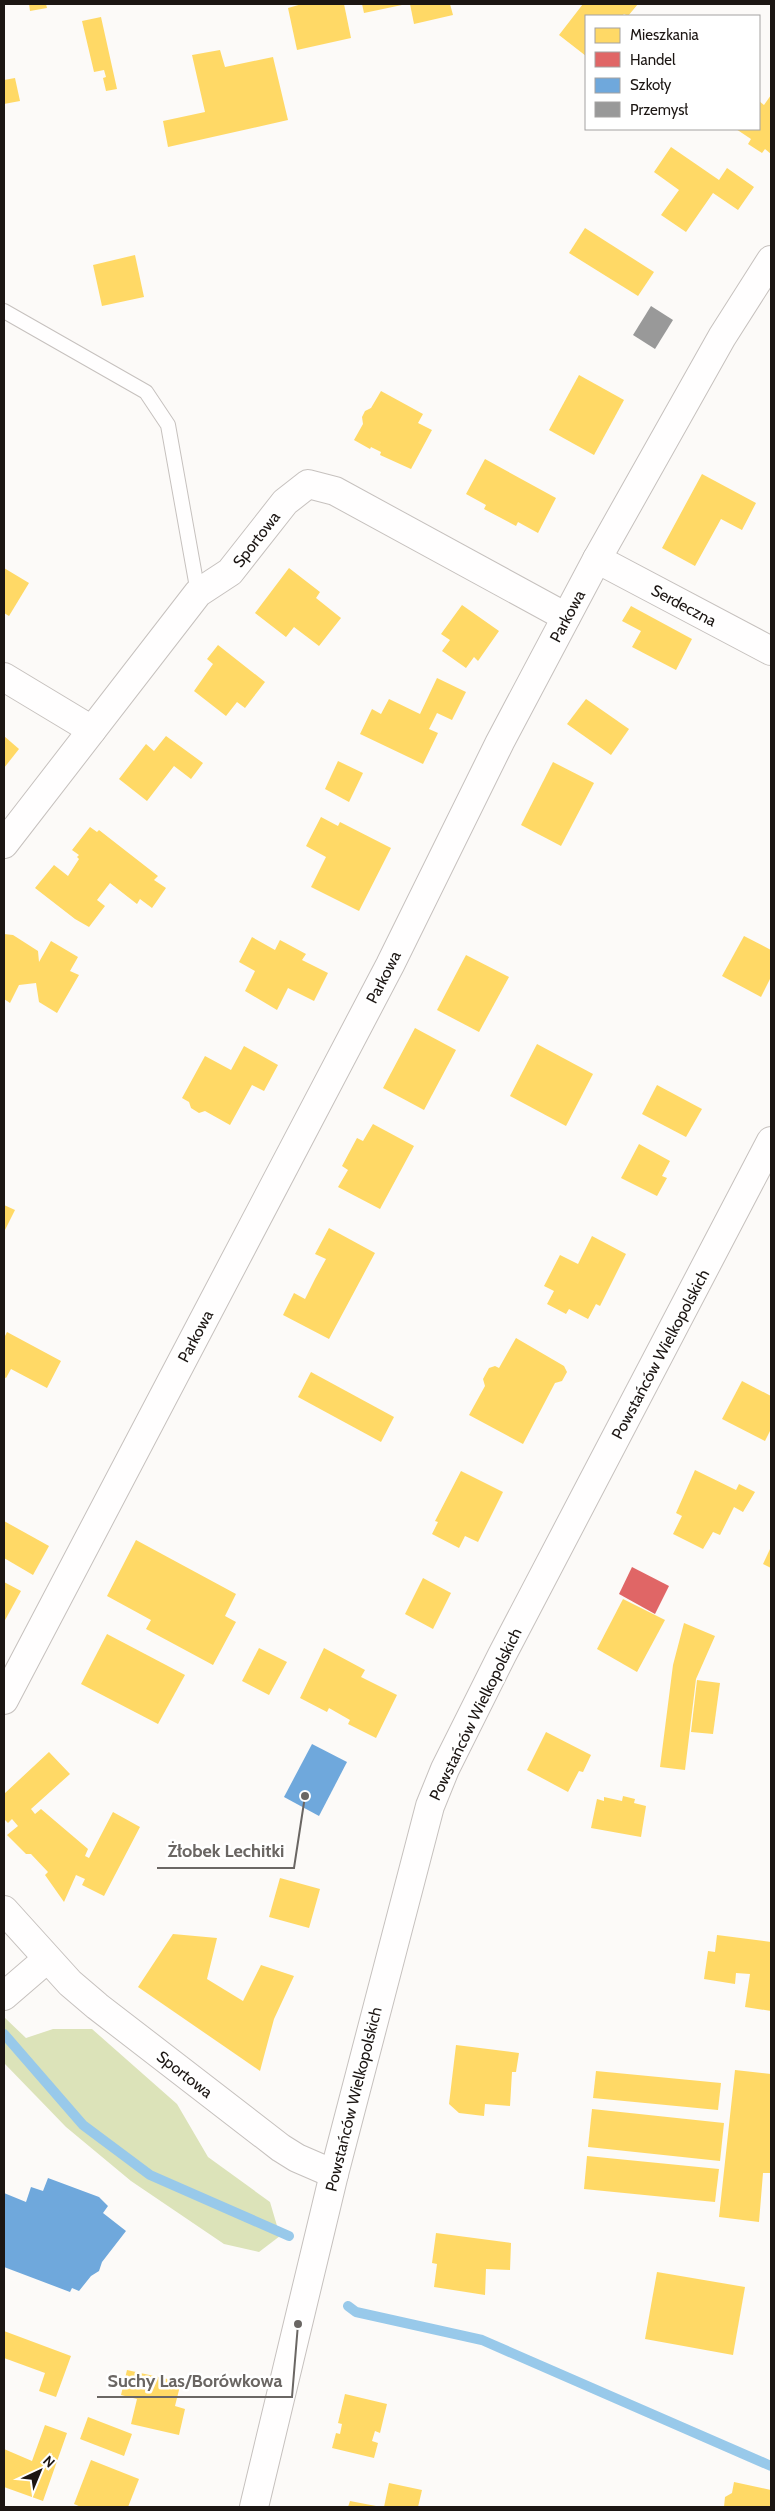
<svg xmlns="http://www.w3.org/2000/svg" width="775" height="2511" font-family="Cabin,sans-serif">
<style>
.forest{fill:#dce3b9}
.homes{fill:#ffd966}
.shops{fill:#e06666}
.schools{fill:#6fa8dc}
.industry{fill:#999}
.lines{fill:none;stroke-linecap:round;stroke-linejoin:round}
.stream{stroke:#98c9ea;stroke-width:10}
.service-casing{stroke:#c6c1be;stroke-width:16}
.minor-casing{stroke:#c6c1be;stroke-width:30}
.service{stroke:#fffefe;stroke-width:14}
.minor{stroke:#fffefe;stroke-width:28}
.labels{text-anchor:middle;stroke-width:5;stroke-linejoin:round;paint-order:stroke}
.street-label{font-size:16px;fill:#1c1613;stroke:#fff}
.leader{fill:none;stroke:#6a6663;stroke-width:2}
.callout-dot{fill:#6a6663;stroke:#fff;stroke-width:2}
.callout-label{font-size:18px;text-anchor:middle;font-weight:bold;fill:#6a6663;stroke:#fff;stroke-width:5;stroke-linejoin:round;paint-order:stroke}
</style>
<rect width="100%" height="100%" fill="#fcfaf8"/>
<path class="forest" d="M 4,2017 L 26,2038 L 53,2029 L 92,2029 L 177,2104 L 208,2157 L 270,2202 L 280,2236 L 259,2252 L 224,2244 L 131,2181 L 66,2127 L 4,2063 Z"/>
<g class="homes">
<path d="M 29,4 L 46,4 L 47,8 L 30,11 Z"/>
<path d="M 302,4 L 344,4 L 351,38 L 297,50 L 288,8 Z"/>
<path d="M 362,4 L 402,4 L 402,5 L 364,13 Z"/>
<path d="M 410,4 L 450,4 L 453,15 L 414,24 Z"/>
<path d="M 583,4 L 638,4 L 628,16 L 624,14 L 622,16 L 586,16 L 586,56 L 559,35 Z"/>
<path d="M 101,17 L 117,89 L 106,91 L 103,78 L 106,77 L 104,70 L 94,72 L 82,21 Z"/>
<path d="M 220,50 L 225,67 L 273,57 L 288,120 L 168,147 L 163,121 L 205,112 L 192,55 Z"/>
<path d="M 15,78 L 20,101 L 4,104 L 4,80 Z"/>
<path d="M 771,95 L 771,154 L 765,149 L 762,153 L 748,144 L 751,139 L 736,129 L 759,129 L 759,101 L 764,105 Z"/>
<path d="M 671,147 L 719,180 L 727,168 L 754,187 L 738,210 L 713,193 L 686,232 L 661,215 L 679,190 L 654,172 Z"/>
<path d="M 585,228 L 654,272 L 638,296 L 569,253 Z"/>
<path d="M 135,255 L 144,297 L 102,306 L 93,265 Z"/>
<path d="M 579,375 L 624,400 L 594,455 L 549,430 Z"/>
<path d="M 381,391 L 423,414 L 418,423 L 432,430 L 411,469 L 380,455 L 381,452 L 371,447 L 370,449 L 354,440 L 363,424 L 362,417 L 365,411 L 371,408 Z"/>
<path d="M 485,459 L 556,498 L 538,533 L 518,522 L 516,526 L 484,509 L 486,505 L 466,494 Z"/>
<path d="M 702,474 L 756,503 L 742,530 L 721,519 L 695,566 L 662,548 Z"/>
<path d="M 4,568 L 29,583 L 9,616 L 4,613 Z"/>
<path d="M 289,568 L 320,592 L 316,598 L 341,618 L 319,646 L 294,627 L 286,637 L 255,613 Z"/>
<path d="M 462,605 L 499,631 L 478,661 L 474,657 L 466,668 L 442,651 L 450,640 L 441,634 Z"/>
<path d="M 631,606 L 692,639 L 676,670 L 632,647 L 641,631 L 622,621 Z"/>
<path d="M 218,645 L 265,682 L 245,708 L 237,702 L 226,716 L 194,691 L 213,664 L 207,659 Z"/>
<path d="M 437,678 L 466,692 L 452,720 L 437,713 L 429,729 L 438,733 L 423,764 L 360,734 L 372,709 L 381,714 L 389,699 L 420,714 Z"/>
<path d="M 586,699 L 629,729 L 611,755 L 567,724 Z"/>
<path d="M 4,736 L 19,749 L 4,768 Z"/>
<path d="M 166,736 L 203,763 L 191,779 L 174,766 L 147,801 L 119,779 L 146,744 L 154,751 Z"/>
<path d="M 338,761 L 363,773 L 349,802 L 325,789 Z"/>
<path d="M 553,762 L 594,783 L 561,846 L 521,825 Z"/>
<path d="M 321,817 L 338,826 L 340,822 L 391,848 L 359,911 L 311,887 L 326,857 L 306,846 Z"/>
<path d="M 90,827 L 97,832 L 99,830 L 158,876 L 154,880 L 166,888 L 152,908 L 140,899 L 137,904 L 110,883 L 97,900 L 105,906 L 89,927 L 75,919 L 35,888 L 54,865 L 68,876 L 79,859 L 77,857 L 79,855 L 72,850 Z"/>
<path d="M 4,934 L 13,935 L 38,951 L 39,962 L 51,941 L 78,957 L 70,971 L 79,975 L 57,1013 L 39,1002 L 36,983 L 19,985 L 10,1003 L 4,999 Z"/>
<path d="M 744,936 L 771,950 L 771,977 L 761,997 L 722,976 Z"/>
<path d="M 252,937 L 275,950 L 280,940 L 306,954 L 302,960 L 328,973 L 314,1001 L 288,988 L 277,1010 L 245,991 L 255,971 L 239,962 Z"/>
<path d="M 466,955 L 509,977 L 479,1032 L 437,1010 Z"/>
<path d="M 415,1028 L 456,1050 L 424,1110 L 383,1088 Z"/>
<path d="M 537,1044 L 593,1074 L 566,1126 L 510,1096 Z"/>
<path d="M 244,1046 L 278,1065 L 264,1091 L 252,1085 L 230,1125 L 205,1111 L 199,1113 L 191,1108 L 189,1102 L 182,1098 L 205,1056 L 231,1070 Z"/>
<path d="M 657,1085 L 702,1109 L 686,1137 L 642,1114 Z"/>
<path d="M 373,1124 L 414,1146 L 380,1209 L 338,1187 L 348,1170 L 342,1166 L 357,1138 L 363,1141 Z"/>
<path d="M 639,1144 L 670,1161 L 662,1176 L 667,1178 L 657,1196 L 621,1178 Z"/>
<path d="M 4,1205 L 15,1210 L 4,1232 Z"/>
<path d="M 329,1228 L 375,1253 L 329,1339 L 283,1315 L 294,1293 L 305,1299 L 315,1279 L 326,1259 L 315,1254 Z"/>
<path d="M 592,1236 L 626,1254 L 600,1306 L 596,1304 L 588,1319 L 569,1309 L 566,1314 L 547,1304 L 554,1291 L 544,1286 L 560,1255 L 578,1264 Z"/>
<path d="M 7,1332 L 61,1361 L 47,1388 L 11,1369 L 6,1378 L 4,1377 L 4,1338 Z"/>
<path d="M 516,1338 L 564,1366 L 567,1372 L 562,1381 L 555,1383 L 523,1444 L 469,1415 L 485,1386 L 483,1379 L 489,1368 L 495,1366 L 499,1368 Z"/>
<path d="M 311,1372 L 394,1417 L 381,1442 L 298,1397 Z"/>
<path d="M 742,1381 L 771,1396 L 771,1429 L 765,1441 L 722,1419 Z"/>
<path d="M 695,1470 L 736,1490 L 739,1484 L 755,1492 L 743,1512 L 734,1507 L 720,1535 L 713,1532 L 703,1549 L 673,1534 L 682,1516 L 676,1513 Z"/>
<path d="M 461,1471 L 503,1492 L 478,1542 L 465,1536 L 459,1548 L 432,1534 L 438,1522 L 435,1521 Z"/>
<path d="M 4,1521 L 49,1546 L 33,1575 L 4,1558 Z"/>
<path d="M 136,1540 L 236,1594 L 225,1616 L 236,1622 L 213,1665 L 146,1629 L 151,1620 L 107,1596 Z"/>
<path d="M 771,1547 L 771,1568 L 763,1564 Z"/>
<path d="M 423,1578 L 451,1593 L 433,1629 L 405,1614 Z"/>
<path d="M 4,1582 L 21,1591 L 4,1622 Z"/>
<path d="M 623,1599 L 665,1620 L 637,1672 L 597,1649 Z"/>
<path d="M 684,1623 L 715,1636 L 696,1679 L 685,1770 L 660,1767 L 673,1665 Z"/>
<path d="M 107,1634 L 185,1675 L 158,1724 L 81,1684 Z"/>
<path d="M 259,1648 L 287,1662 L 269,1695 L 242,1681 Z"/>
<path d="M 324,1648 L 365,1670 L 361,1677 L 397,1695 L 376,1738 L 348,1724 L 350,1720 L 329,1708 L 327,1712 L 300,1698 Z"/>
<path d="M 697,1680 L 720,1683 L 713,1734 L 691,1732 Z"/>
<path d="M 546,1732 L 591,1755 L 583,1772 L 579,1771 L 568,1792 L 527,1770 Z"/>
<path d="M 49,1752 L 70,1774 L 31,1809 L 35,1814 L 41,1809 L 88,1849 L 85,1856 L 89,1858 L 113,1812 L 140,1827 L 104,1896 L 82,1885 L 85,1879 L 76,1875 L 64,1902 L 45,1875 L 48,1872 L 31,1854 L 26,1854 L 7,1835 L 18,1826 L 12,1819 L 8,1823 L 4,1819 L 4,1794 Z"/>
<path d="M 623,1796 L 635,1799 L 634,1803 L 646,1806 L 641,1837 L 591,1828 L 597,1799 L 604,1801 L 604,1797 L 622,1801 Z"/>
<path d="M 280,1878 L 320,1889 L 309,1928 L 269,1917 Z"/>
<path d="M 173,1934 L 217,1938 L 207,1979 L 243,2001 L 261,1965 L 294,1976 L 274,2019 L 260,2071 L 138,1987 Z"/>
<path d="M 717,1935 L 771,1942 L 771,2011 L 745,2007 L 750,1974 L 736,1973 L 735,1984 L 704,1979 L 708,1951 L 715,1952 Z"/>
<path d="M 456,2045 L 519,2053 L 516,2072 L 512,2072 L 510,2106 L 485,2104 L 484,2116 L 459,2113 L 449,2104 Z"/>
<path d="M 735,2070 L 771,2074 L 771,2173 L 763,2173 L 759,2222 L 719,2217 Z"/>
<path d="M 596,2071 L 721,2083 L 718,2110 L 593,2098 Z"/>
<path d="M 592,2109 L 724,2123 L 720,2161 L 588,2147 Z"/>
<path d="M 587,2156 L 719,2169 L 715,2202 L 584,2189 Z"/>
<path d="M 436,2233 L 511,2243 L 510,2270 L 486,2269 L 485,2295 L 434,2287 L 437,2264 L 432,2263 Z"/>
<path d="M 657,2272 L 745,2287 L 733,2355 L 645,2339 Z"/>
<path d="M 4,2331 L 71,2356 L 56,2397 L 39,2391 L 45,2373 L 4,2358 Z"/>
<path d="M 127,2370 L 181,2382 L 175,2406 L 185,2409 L 179,2435 L 131,2424 L 137,2399 L 121,2395 Z"/>
<path d="M 345,2394 L 387,2404 L 380,2433 L 375,2431 L 372,2441 L 378,2443 L 374,2458 L 332,2448 L 336,2433 L 340,2434 L 342,2424 L 338,2423 Z"/>
<path d="M 88,2417 L 132,2434 L 124,2456 L 80,2439 Z"/>
<path d="M 45,2425 L 67,2433 L 43,2501 L 4,2487 L 4,2449 L 32,2461 Z"/>
<path d="M 91,2460 L 139,2479 L 128,2507 L 81,2507 L 74,2504 Z"/>
<path d="M 734,2482 L 771,2490 L 771,2507 L 724,2507 L 725,2497 L 732,2493 Z"/>
<path d="M 389,2483 L 422,2490 L 418,2507 L 384,2507 Z"/>
<path d="M 350,2501 L 376,2506 L 376,2507 L 348,2507 Z"/>
</g>
<path class="shops" d="M 632,1567 L 669,1586 L 655,1614 L 619,1594 Z"/>
<g class="schools">
<path d="M 312,1744 L 347,1762 L 319,1816 L 284,1797 Z"/>
<path d="M 48,2178 L 99,2197 L 108,2206 L 103,2213 L 126,2231 L 102,2262 L 99,2271 L 91,2276 L 79,2291 L 72,2288 L 70,2292 L 4,2267 L 4,2193 L 26,2202 L 31,2187 L 43,2191 Z"/>
</g>
<path class="industry" d="M 651,306 L 673,320 L 655,349 L 633,335 Z"/>
<g class="lines">
<g class="stream">
<path d="M 4,2034 L 83,2125 L 150,2175 L 289,2236"/>
<path d="M 348,2306 L 356,2312 L 482,2340 L 771,2466"/>
</g>
<g class="service-casing">
<path id="service" d="M 4,311 L 146,392 L 168,425 L 198,593"/>
</g>
<g class="minor-casing">
<g id="minor">
<path d="M 597,559 L 771,651"/>
<path d="M 4,677 L 92,730"/>
<path d="M 4,844 L 198,593 L 230,572 L 285,502 L 308,484 L 335,491 L 566,617"/>
<path d="M 4,1700 L 390,965 L 500,742 L 597,559 L 722,337 L 771,260"/>
<path d="M 4,1910 L 70,1983 L 97,2006 L 281,2148 L 297,2158 L 334,2174"/>
<path d="M 4,1996 L 47,1959"/>
<path d="M 254,2507 L 334,2174 L 430,1806 L 445,1769 L 502,1655 L 771,1141"/>
</g>
</g>
<use href="#service" class="service"/>
<use href="#minor" class="minor"/>
</g>
<g class="labels">
<g class="street-label">
<text transform="translate(256 539) rotate(-52)" y="6">Sportowa</text>
<text transform="translate(684 605) rotate(28)" y="6">Serdeczna</text>
<text transform="translate(567 616) rotate(-62)" y="6">Parkowa</text>
<text transform="translate(383 977) rotate(-63)" y="6">Parkowa</text>
<text transform="translate(195 1336) rotate(-62)" y="6">Parkowa</text>
<text transform="translate(660 1354) rotate(-62)" y="6">Powstańców Wielkopolskich</text>
<text transform="translate(475 1714) rotate(-64)" y="6">Powstańców Wielkopolskich</text>
<text transform="translate(185 2074) rotate(38)" y="6">Sportowa</text>
<text transform="translate(353 2099) rotate(-76)" y="6">Powstańców Wielkopolskich</text>
</g>
</g>
<path class="leader" d="M305 1796L294 1868H157M298 2324L292 2397H97"/>
<g class="callout-dot">
<circle cx="305" cy="1796" r="5"/>
<circle cx="298" cy="2324" r="5"/>
</g>
<g class="callout-label">
<text x="226" y="1857">Żłobek Lechitki</text>
<text x="195" y="2387">Suchy Las/Borówkowa</text>
</g>
<rect width="775" height="2511" fill="none" stroke="#1c1613" stroke-width="10"/>
<rect x="585" y="15" width="175" height="115" fill="#ffffff" stroke="#a4a2a1"/>
<rect x="595" y="28" width="25" height="15" fill="#ffd966" stroke="#a4a2a1"/>
<text x="630" y="40" font-size="15" fill="#1c1613">Mieszkania</text>
<rect x="595" y="52" width="25" height="15" fill="#e06666" stroke="#a4a2a1"/>
<text x="630" y="65" font-size="15" fill="#1c1613">Handel</text>
<rect x="595" y="78" width="25" height="15" fill="#6fa8dc" stroke="#a4a2a1"/>
<text x="630" y="90" font-size="15" fill="#1c1613">Szkoły</text>
<rect x="595" y="102" width="25" height="15" fill="#999999" stroke="#a4a2a1"/>
<text x="630" y="115" font-size="15" fill="#1c1613">Przemysł</text>
<g transform="translate(40 2471) rotate(44)" stroke="#ffffff" stroke-width="4" paint-order="stroke">
<path d="M0-4L9 19L0 12L-9 19Z" fill="#1c1613"/>
<text y="-8" font-size="14" font-weight="bold" text-anchor="middle" fill="#1c1613">N</text>
</g>
</svg>
